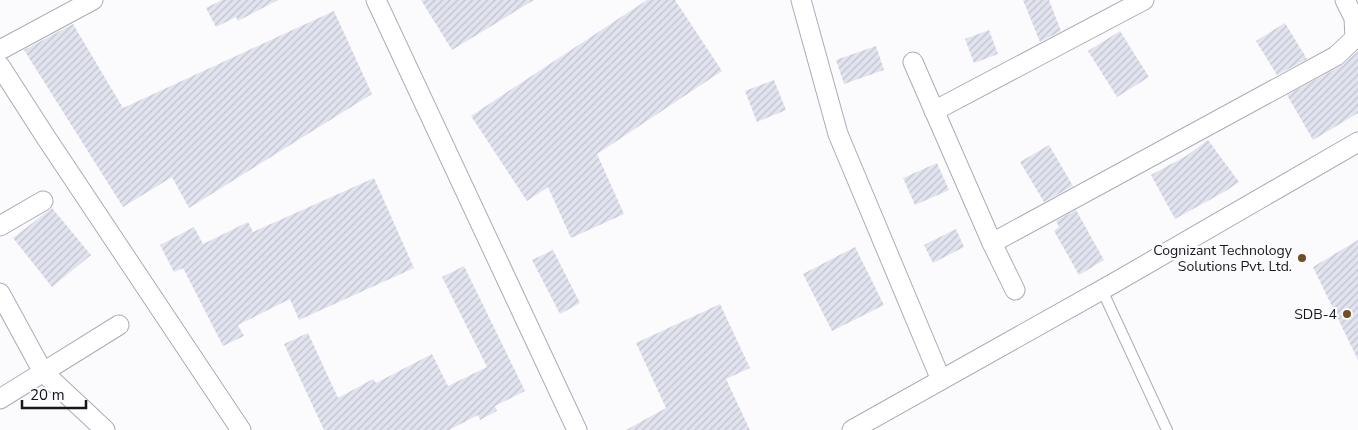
<svg xmlns="http://www.w3.org/2000/svg" width="1358" height="430" font-family="'Nunito Sans',sans-serif">
<style>
.building{fill:url(#building-hatch)}
.lines{fill:none;stroke-linecap:round;stroke-linejoin:round}
.lane-casing{stroke:#aaacb7;stroke-width:12}
.street-casing{stroke:#aaacb7;stroke-width:21}
.lane{stroke:#fff;stroke-width:10}
.street{stroke:#fff;stroke-width:19}
.poi-dot{fill:#704e26;stroke:#fbfbfe;stroke-width:2}
.labels{text-anchor:middle;stroke-width:4.5;stroke-linejoin:round;paint-order:stroke}
.poi-label{font-size:14px;fill:#16171b;stroke:#fbfbfe;text-anchor:end}
</style>
<defs>
<pattern id="building-hatch" width="6" height="6" patternUnits="userSpaceOnUse" patternTransform="scale(1.25)"><rect width="6" height="6" fill="#e1e3ef"/><path d="M-1 1l2-2M0 6l6-6M5 7l2-2" fill="none" stroke="#c0c2cc"/></pattern>
</defs>
<rect width="100%" height="100%" fill="#fbfbfe"/>
<g class="building">
<path d="M 222,0 L 278,0 L 238,21 L 236,17 L 216,27 L 206,8 Z"/>
<path d="M 421,0 L 534,0 L 452,50 Z"/>
<path d="M 647,0 L 675,0 L 722,71 L 597,154 L 624,214 L 571,238 L 548,187 L 527,201 L 471,116 Z"/>
<path d="M 1023,0 L 1049,0 L 1061,31 L 1040,42 Z"/>
<path d="M 334,11 L 372,94 L 189,208 L 172,177 L 123,207 L 24,50 L 73,24 L 123,108 Z"/>
<path d="M 1285,23 L 1307,59 L 1277,75 L 1256,41 Z"/>
<path d="M 989,30 L 998,54 L 974,63 L 965,39 Z"/>
<path d="M 1120,31 L 1149,77 L 1117,97 L 1088,51 Z"/>
<path d="M 876,46 L 884,70 L 844,84 L 836,60 Z"/>
<path d="M 1358,51 L 1358,113 L 1313,140 L 1287,95 L 1341,66 Z"/>
<path d="M 774,80 L 786,110 L 757,122 L 745,91 Z"/>
<path d="M 1208,140 L 1239,182 L 1224,192 L 1175,219 L 1151,175 L 1186,156 Z"/>
<path d="M 1049,145 L 1073,186 L 1044,202 L 1020,162 Z"/>
<path d="M 937,163 L 949,190 L 915,205 L 903,178 Z"/>
<path d="M 374,178 L 414,268 L 299,320 L 290,299 L 238,325 L 244,336 L 223,346 L 183,268 L 174,272 L 160,245 L 194,227 L 203,244 L 248,222 L 253,232 Z"/>
<path d="M 52,208 L 91,255 L 52,287 L 13,238 Z"/>
<path d="M 1076,210 L 1104,260 L 1079,275 L 1054,231 L 1059,227 L 1056,221 Z"/>
<path d="M 956,229 L 964,247 L 933,263 L 924,245 Z"/>
<path d="M 1358,240 L 1358,360 L 1313,267 Z"/>
<path d="M 855,247 L 884,305 L 832,331 L 803,274 Z"/>
<path d="M 553,250 L 580,303 L 560,314 L 532,260 Z"/>
<path d="M 464,266 L 525,391 L 495,406 L 497,411 L 480,420 L 478,415 L 449,430 L 324,430 L 284,344 L 308,333 L 338,398 L 373,379 L 376,383 L 432,354 L 448,386 L 487,367 L 442,277 Z"/>
<path d="M 720,304 L 750,368 L 726,379 L 750,430 L 626,430 L 666,408 L 636,343 Z"/>
</g>
<g class="lines">
<g class="lane-casing">
<path id="lane" d="M 1102,290 L 1167,430"/>
</g>
<g class="street-casing">
<g id="street">
<path d="M 376,0 L 577,430"/>
<path d="M 801,0 L 838,134 L 941,380"/>
<path d="M 0,50 L 93,0"/>
<path d="M 913,62 L 992,243 L 1336,56 L 1355,38 L 1354,18 L 1345,0"/>
<path d="M 0,66 L 45,136 L 241,430"/>
<path d="M 934,111 L 1144,0"/>
<path d="M 0,226 L 43,201"/>
<path d="M 992,243 L 1015,290"/>
<path d="M 0,293 L 43,372 L 105,430"/>
<path d="M 0,399 L 119,325"/>
<path d="M 852,430 L 1114,283 L 1358,142"/>
</g>
</g>
<use href="#lane" class="lane"/>
<use href="#street" class="street"/>
</g>
<g class="poi-dot">
<circle cx="1302" cy="258" r="5"/>
<circle cx="1347" cy="314" r="5"/>
</g>
<g class="labels">
<g class="poi-label">
<text x="1292" y="255">Cognizant Technology<tspan x="1292" dy="16">Solutions Pvt. Ltd.</tspan></text>
<text x="1337" y="319">SDB-4</text>
</g>
</g>
<path d="M22 400v8h64v-8" fill="none" stroke="#16171b" stroke-width="2.5"/>
<text x="30" y="400" font-size="15" fill="#16171b" stroke="#fbfbfe" stroke-width="4" paint-order="stroke">20 m</text>
</svg>
